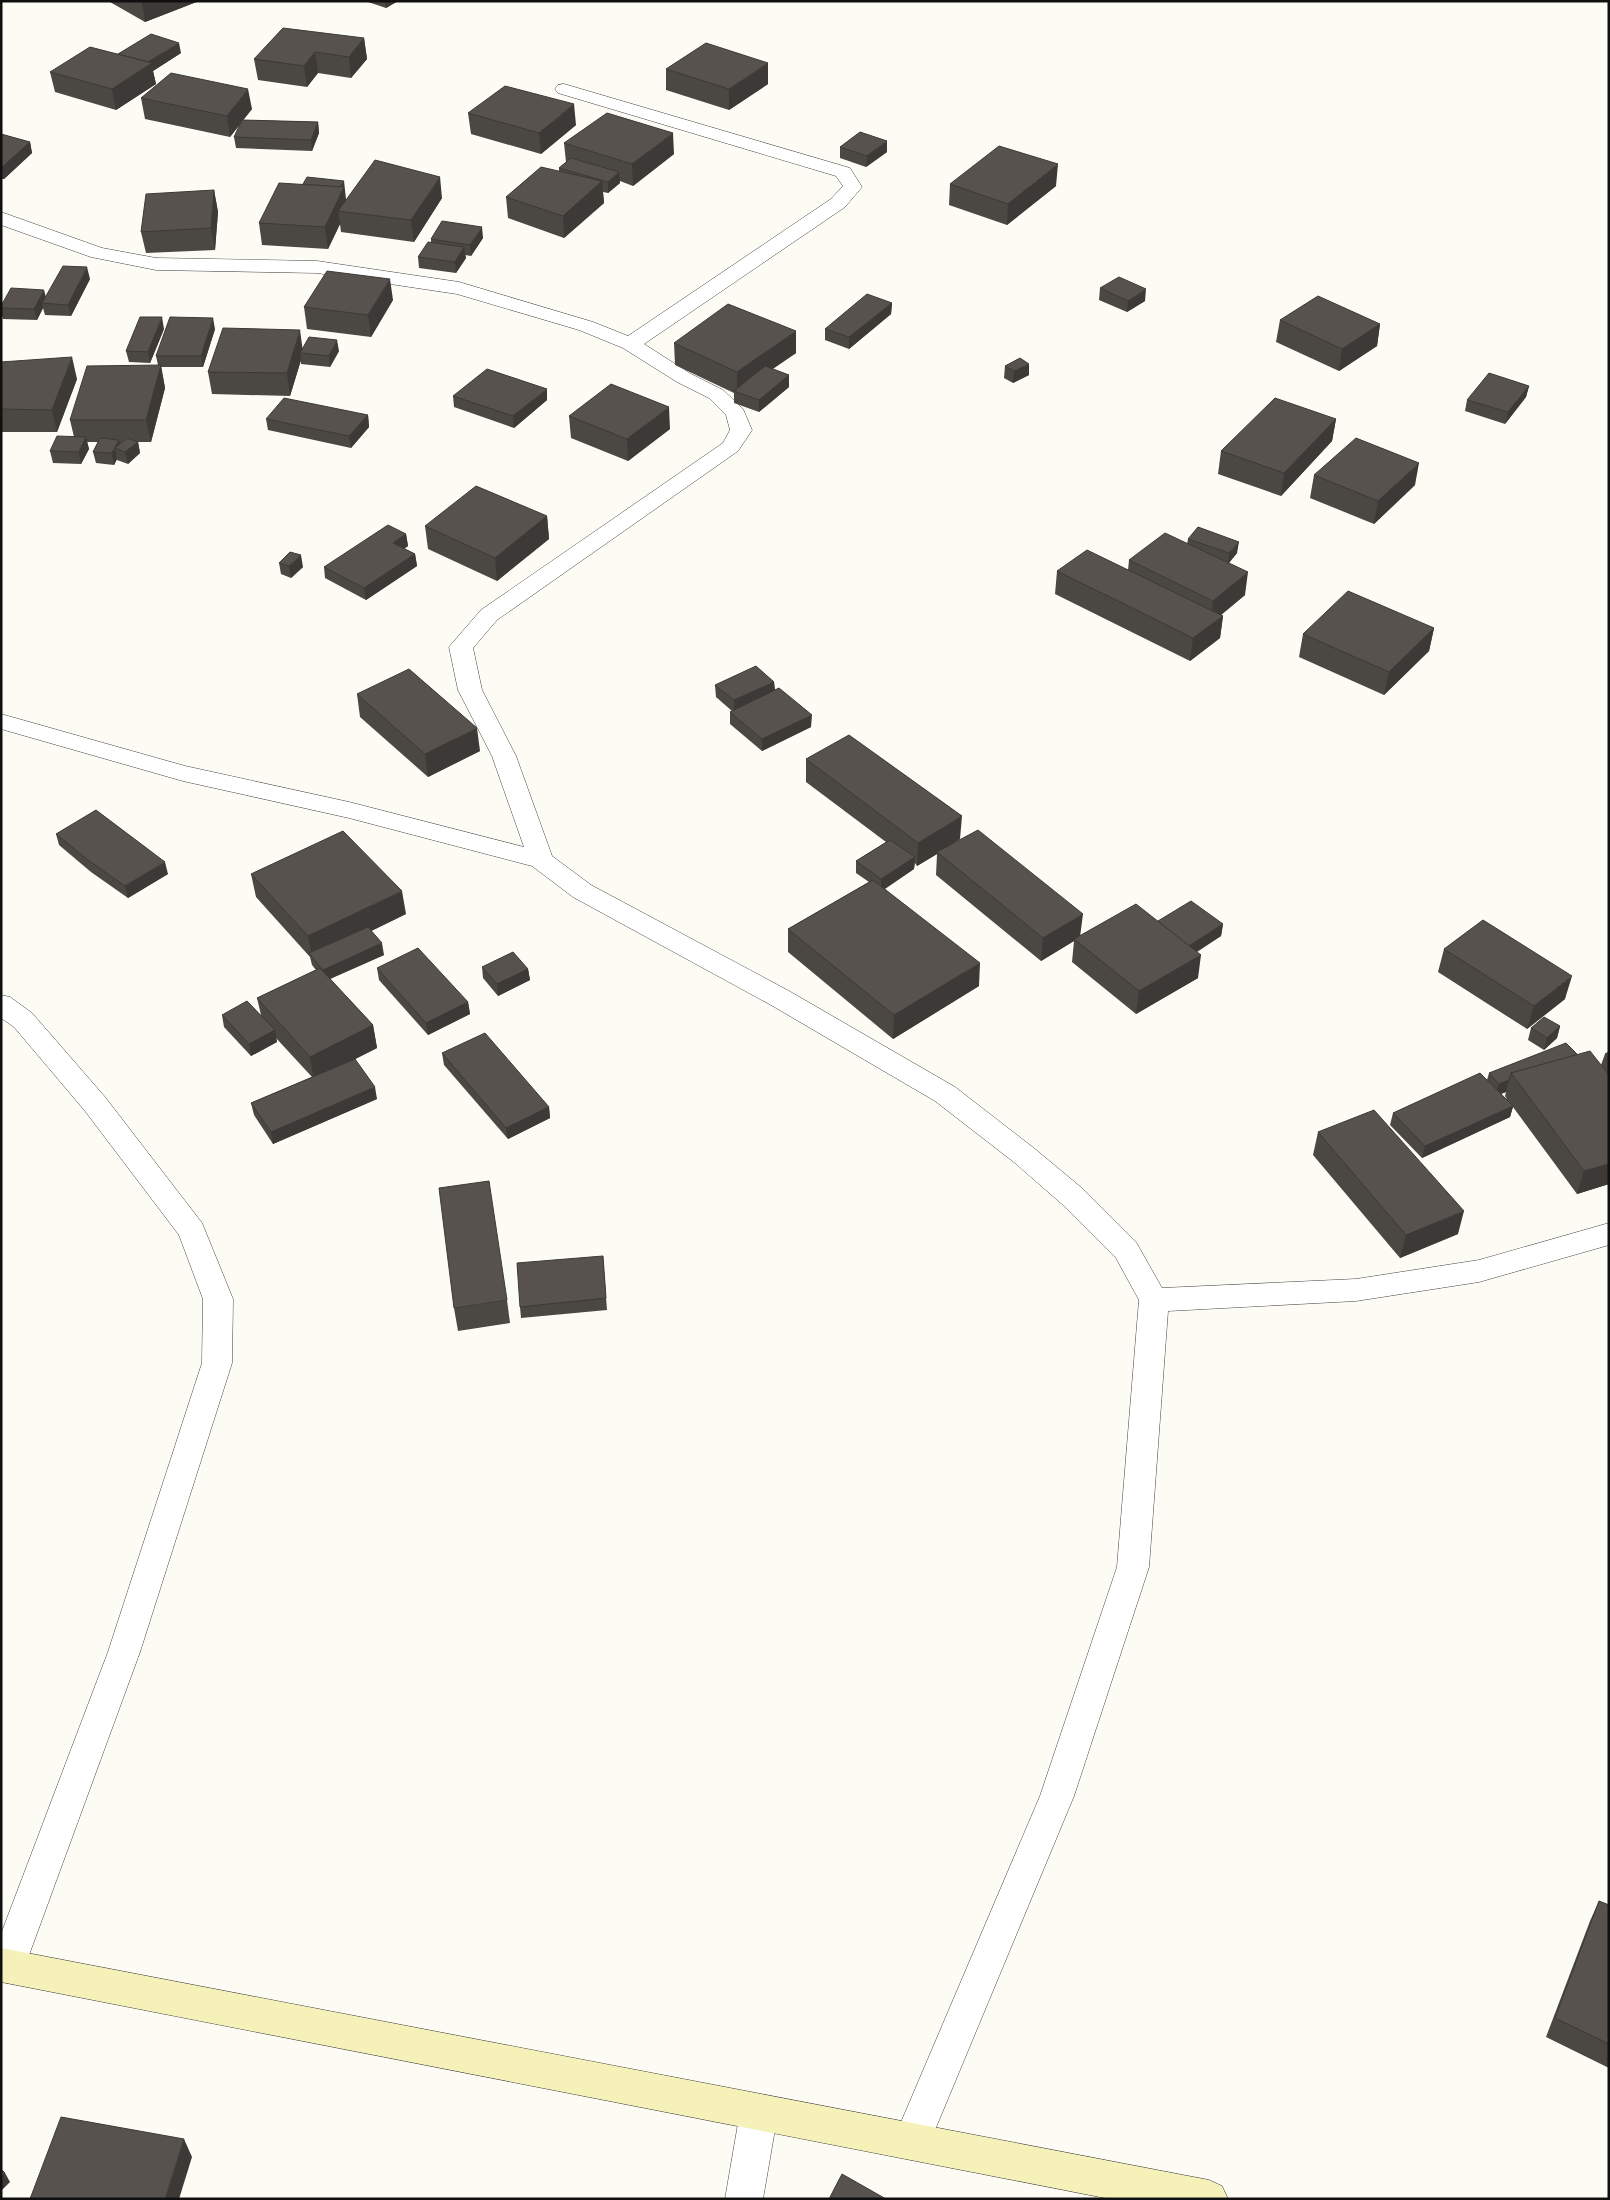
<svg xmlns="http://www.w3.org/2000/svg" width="1610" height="2200" font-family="'Libre Baskerville',serif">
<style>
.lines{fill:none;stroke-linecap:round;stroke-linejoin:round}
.street-casing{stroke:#434343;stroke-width:1}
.secondary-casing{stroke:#323232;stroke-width:1}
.street{fill:#fff;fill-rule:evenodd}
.secondary{fill:#f5f1b8;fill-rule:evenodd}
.wall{fill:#4b4742;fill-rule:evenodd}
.shaded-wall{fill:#3d3936}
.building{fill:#57524d;stroke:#3d3936}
</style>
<rect width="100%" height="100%" fill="#fdfcf4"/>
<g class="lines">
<g class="street-casing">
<g id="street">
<path d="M 564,84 L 850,168 L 862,187 L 845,207 L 644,344 L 691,374 L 723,390 L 743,409 L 752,430 L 738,451 L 497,620 L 473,648 L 482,690 L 516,756 L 552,856 L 591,885 L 789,991 L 955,1087 L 1035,1149 L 1083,1189 L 1136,1242 L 1162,1288 L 1356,1279 L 1479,1260 L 1609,1223 L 1609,1245 L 1479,1282 L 1356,1301 L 1168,1311 L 1149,1567 L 1074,1796 L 925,2154 L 912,2160 L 899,2154 L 893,2141 L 1040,1796 L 1117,1567 L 1139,1300 L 1116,1258 L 1063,1205 L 1015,1163 L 935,1101 L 771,1005 L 573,897 L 532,866 L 349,818 L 183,781 L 1,729 L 1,714 L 185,766 L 349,802 L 524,847 L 492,756 L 458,690 L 449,647 L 481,610 L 723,443 L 730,430 L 726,415 L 709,398 L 677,382 L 623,348 L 579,330 L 457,294 L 317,273 L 156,270 L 91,257 L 1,225 L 1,212 L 102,248 L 156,258 L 317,261 L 459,282 L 593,322 L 628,336 L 831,199 L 843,186 L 836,176 L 558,93 L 555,89 L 558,85 Z"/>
<path d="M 1,995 L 10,997 L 32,1013 L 105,1097 L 202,1223 L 233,1299 L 232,1363 L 140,1652 L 25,1966 L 20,1978 L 7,1983 L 1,1981 L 1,1934 L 108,1652 L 202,1363 L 203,1299 L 179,1235 L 85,1111 L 14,1027 L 1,1018 Z"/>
<path d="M 759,2094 L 772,2099 L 778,2112 L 763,2199 L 725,2199 L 740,2112 L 746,2099 Z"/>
</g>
</g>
<g class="secondary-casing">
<path id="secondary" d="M 1,1948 L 1209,2180 L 1222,2186 L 1228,2199 L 1110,2199 L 1,1982 Z"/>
</g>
<use href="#street" class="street"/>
<use href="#secondary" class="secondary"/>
</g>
<g class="wall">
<path d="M 110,1 L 199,1 L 145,22 L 110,2 Z"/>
<path d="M 365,1 L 398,1 L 386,8 Z"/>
<path d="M 364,38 L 367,59 L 351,78 L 318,73 L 307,87 L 258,80 L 254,59 Z"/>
<path d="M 181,53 L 153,71 L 156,84 L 116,110 L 55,92 L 50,72 L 118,54 Z"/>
<path d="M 666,69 L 768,84 L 729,110 L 666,90 Z"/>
<path d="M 141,98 L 252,109 L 243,120 L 318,122 L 319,133 L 312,151 L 236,148 L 234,137 L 241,123 L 230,137 L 145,119 Z"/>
<path d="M 468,113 L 576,125 L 541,154 L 471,134 Z"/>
<path d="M 1,134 L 30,142 L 32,153 L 4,179 L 1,179 Z"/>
<path d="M 564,143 L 674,154 L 633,186 L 620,181 L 620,183 L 608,193 L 603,192 L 604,203 L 564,238 L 508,218 L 506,197 L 559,171 L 559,168 L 566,162 Z"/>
<path d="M 840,147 L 887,152 L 866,167 L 840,158 Z"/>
<path d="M 950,184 L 1056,186 L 1007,225 L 949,205 Z"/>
<path d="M 214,190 L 218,212 L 215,250 L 146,253 L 141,232 Z"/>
<path d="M 345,192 L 344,193 L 345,200 L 442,198 L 414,242 L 341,232 L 340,224 L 328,249 L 262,245 L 259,223 Z"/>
<path d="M 483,238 L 471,256 L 465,255 L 466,258 L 456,273 L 419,268 L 418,257 L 431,243 L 431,239 Z"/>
<path d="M 90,279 L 71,316 L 45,315 L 43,308 L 37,320 L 3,319 L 1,313 L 1,306 L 46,297 Z"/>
<path d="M 1100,288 L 1145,301 L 1127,312 L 1099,300 Z"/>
<path d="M 393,300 L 371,337 L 307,329 L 304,307 Z"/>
<path d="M 892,303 L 891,314 L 849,349 L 825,340 L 825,329 Z"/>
<path d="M 1280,320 L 1380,324 L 1377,346 L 1339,371 L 1276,342 Z"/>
<path d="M 164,329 L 150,363 L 129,362 L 126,351 Z"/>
<path d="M 215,329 L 203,367 L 161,367 L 165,388 L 151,442 L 138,442 L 140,453 L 128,464 L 117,460 L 117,459 L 114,465 L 96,463 L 93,452 L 98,442 L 87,442 L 89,449 L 81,464 L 53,463 L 50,451 L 74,437 L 70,420 L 158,365 L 156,356 Z"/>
<path d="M 674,343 L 796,353 L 772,369 L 789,375 L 789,387 L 759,412 L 734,403 L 734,393 L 675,365 Z"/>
<path d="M 303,348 L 339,351 L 330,367 L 301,364 L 301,360 L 290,396 L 212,394 L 208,372 Z"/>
<path d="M 1,362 L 77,379 L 57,432 L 1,432 Z"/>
<path d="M 1005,366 L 1029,375 L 1013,383 L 1004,378 Z"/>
<path d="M 1529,386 L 1526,397 L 1505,424 L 1465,411 L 1467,400 Z"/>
<path d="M 453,396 L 547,400 L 514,428 L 454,407 Z"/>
<path d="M 368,415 L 369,427 L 351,448 L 268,430 L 266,419 Z"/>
<path d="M 569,416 L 670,429 L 628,461 L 571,438 Z"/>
<path d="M 1336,419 L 1332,441 L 1281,496 L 1218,474 L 1221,451 Z"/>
<path d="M 1314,475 L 1415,485 L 1374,524 L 1310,498 Z"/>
<path d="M 547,516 L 549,539 L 497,581 L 428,549 L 425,526 Z"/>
<path d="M 406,534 L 408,546 L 404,549 L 415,554 L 417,566 L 366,600 L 325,578 L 324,567 Z"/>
<path d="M 1188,539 L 1237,553 L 1229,563 L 1245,595 L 1221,615 L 1223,616 L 1220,638 L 1190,661 L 1055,594 L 1057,571 L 1128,570 L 1129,560 L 1187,544 Z"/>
<path d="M 279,563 L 303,567 L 291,578 L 281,574 Z"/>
<path d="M 1434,628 L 1429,651 L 1384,695 L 1299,657 L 1303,634 Z"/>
<path d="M 774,682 L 775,690 L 811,727 L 762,751 L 730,724 L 730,712 L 732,711 L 716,697 L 715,685 Z"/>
<path d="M 357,694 L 480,751 L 428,777 L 360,717 Z"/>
<path d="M 806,759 L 960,839 L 953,843 L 1081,936 L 1158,921 L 1223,924 L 1221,936 L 1197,952 L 1198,978 L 1136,1014 L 1072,962 L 1074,941 L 1041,961 L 936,875 L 937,854 L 917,866 L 915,863 L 914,869 L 885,889 L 979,986 L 893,1039 L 788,952 L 788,929 L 869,882 L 856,873 L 856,861 L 886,842 L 806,782 Z"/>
<path d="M 56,834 L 168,874 L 128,898 L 91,872 L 59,845 Z"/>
<path d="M 251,874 L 406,914 L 371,931 L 384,955 L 330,979 L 373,1025 L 377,1048 L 355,1059 L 377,1099 L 273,1144 L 254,1115 L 251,1103 L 312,1077 L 276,1038 L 277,1042 L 251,1056 L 224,1027 L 222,1015 L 261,1015 L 257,998 L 316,970 L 312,965 L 310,957 L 256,897 Z"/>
<path d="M 1444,949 L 1565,999 L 1527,1029 L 1438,972 Z"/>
<path d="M 482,967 L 528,969 L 530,980 L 498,996 L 483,978 Z"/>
<path d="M 377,968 L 468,1002 L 470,1014 L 428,1035 L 379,980 Z"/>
<path d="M 1560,1026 L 1557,1038 L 1544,1050 L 1528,1040 L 1531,1028 Z"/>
<path d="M 1609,1052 L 1609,1184 L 1577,1194 L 1513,1107 L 1510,1117 L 1422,1158 L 1390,1125 L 1393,1113 L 1487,1080 L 1489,1073 L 1577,1055 L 1601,1065 L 1605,1054 ZM 1506,1092 L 1505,1096 L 1507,1099 L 1501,1094 Z"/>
<path d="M 442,1053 L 549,1107 L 550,1118 L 508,1139 L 444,1065 Z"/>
<path d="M 1318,1132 L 1458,1234 L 1400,1258 L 1313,1155 Z"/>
<path d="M 603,1256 L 607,1310 L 521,1318 L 520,1307 Z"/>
<path d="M 507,1300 L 510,1323 L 458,1331 L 454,1308 Z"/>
<path d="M 1599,1901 L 1609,1905 L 1609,2068 L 1546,2037 L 1590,1921 Z"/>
</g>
<g class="shaded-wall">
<path d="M 142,1 L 199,1 L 145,22 L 142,2 Z"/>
<path d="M 385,1 L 398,1 L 386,8 Z"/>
<path d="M 364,38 L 367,59 L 351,78 L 349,57 Z"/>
<path d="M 179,43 L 181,53 L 153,71 L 156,84 L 116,110 L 112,89 L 142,66 Z"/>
<path d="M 315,52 L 318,73 L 307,87 L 304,66 Z"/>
<path d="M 768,63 L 768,84 L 729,110 L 729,89 Z"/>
<path d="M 248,89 L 252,109 L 230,137 L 227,116 Z"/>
<path d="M 574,104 L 576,125 L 541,154 L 539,133 Z"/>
<path d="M 318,122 L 319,133 L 312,151 L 311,140 Z"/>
<path d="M 673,133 L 674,154 L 633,186 L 632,164 Z"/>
<path d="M 887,141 L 887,152 L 866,167 L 867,156 Z"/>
<path d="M 30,142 L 32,153 L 4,179 L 1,168 Z"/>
<path d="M 1058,164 L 1056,186 L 1007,225 L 1008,204 Z"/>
<path d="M 619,172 L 620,183 L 608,193 L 608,182 Z"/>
<path d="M 440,177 L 442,198 L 414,242 L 411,220 Z"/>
<path d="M 344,181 L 347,208 L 338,211 L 340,224 L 328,249 L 325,227 L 337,191 Z"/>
<path d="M 602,181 L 604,203 L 564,238 L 563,216 Z"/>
<path d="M 214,190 L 218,212 L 215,250 L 211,228 Z"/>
<path d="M 482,227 L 483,238 L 471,256 L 470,245 Z"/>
<path d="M 464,247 L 466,258 L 456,273 L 455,262 Z"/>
<path d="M 87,267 L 90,279 L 71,316 L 68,305 Z"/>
<path d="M 390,279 L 393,300 L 371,337 L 368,315 Z"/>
<path d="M 1146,289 L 1145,301 L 1127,312 L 1128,301 Z"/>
<path d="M 44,290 L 47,301 L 42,303 L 43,308 L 37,320 L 34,309 Z"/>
<path d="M 892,303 L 891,314 L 849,349 L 849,337 Z"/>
<path d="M 162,317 L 164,329 L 150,363 L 148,352 Z"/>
<path d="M 213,318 L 215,329 L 203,367 L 201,356 Z"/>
<path d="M 1380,324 L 1377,346 L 1339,371 L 1342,349 Z"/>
<path d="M 300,330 L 303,352 L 300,353 L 301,360 L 290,396 L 287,373 Z"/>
<path d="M 796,331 L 796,353 L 738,393 L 737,392 L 737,372 Z"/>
<path d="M 337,340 L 339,351 L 330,367 L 329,356 Z"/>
<path d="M 72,357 L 77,379 L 57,432 L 52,410 Z"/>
<path d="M 1029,364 L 1029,375 L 1013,383 L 1014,371 Z"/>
<path d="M 161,365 L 165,388 L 151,442 L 146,420 Z"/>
<path d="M 789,375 L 789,387 L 759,412 L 759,400 Z"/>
<path d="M 1529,386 L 1526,397 L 1505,424 L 1508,412 Z"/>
<path d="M 547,389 L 547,400 L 514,428 L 513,416 Z"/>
<path d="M 669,407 L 670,429 L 628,461 L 627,439 Z"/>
<path d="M 368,415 L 369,427 L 351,448 L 349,436 Z"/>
<path d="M 1336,419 L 1332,441 L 1281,496 L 1284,473 Z"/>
<path d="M 86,437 L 89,449 L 81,464 L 79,452 Z"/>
<path d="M 119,440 L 121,451 L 115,448 L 117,459 L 114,465 L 112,453 Z"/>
<path d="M 138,442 L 140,453 L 128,464 L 125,452 Z"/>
<path d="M 1419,463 L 1415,485 L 1374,524 L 1378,501 Z"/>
<path d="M 547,516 L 549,539 L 497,581 L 495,558 Z"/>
<path d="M 406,534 L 408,546 L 394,555 L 393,543 Z"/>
<path d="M 1239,542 L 1237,553 L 1228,564 L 1229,553 Z"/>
<path d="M 415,554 L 417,566 L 366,600 L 364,588 Z"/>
<path d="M 301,555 L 303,567 L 291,578 L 289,566 Z"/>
<path d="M 1248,572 L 1245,595 L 1210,624 L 1213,601 Z"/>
<path d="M 1223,616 L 1220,638 L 1190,661 L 1193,638 Z"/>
<path d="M 1434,628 L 1429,651 L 1384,695 L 1389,672 Z"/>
<path d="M 774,682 L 775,694 L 734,712 L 734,700 Z"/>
<path d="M 812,715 L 811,727 L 762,751 L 762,739 Z"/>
<path d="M 477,728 L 480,751 L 428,777 L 425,754 Z"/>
<path d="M 962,816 L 960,839 L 938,853 L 937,852 L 937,854 L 917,866 L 918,843 Z"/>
<path d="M 915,857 L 914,869 L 881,891 L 881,879 Z"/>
<path d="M 165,862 L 168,874 L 128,898 L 125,886 Z"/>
<path d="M 402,891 L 406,914 L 314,959 L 312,957 L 308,936 Z"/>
<path d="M 1083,914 L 1080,937 L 1074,939 L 1074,941 L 1041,961 L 1043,938 Z"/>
<path d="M 1223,924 L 1221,936 L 1186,958 L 1188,946 Z"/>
<path d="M 382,943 L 384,955 L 325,981 L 323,970 Z"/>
<path d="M 1201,955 L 1198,978 L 1136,1014 L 1139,991 Z"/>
<path d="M 980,963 L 979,986 L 893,1039 L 894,1015 Z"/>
<path d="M 528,969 L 530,980 L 498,996 L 497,984 Z"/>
<path d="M 1572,976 L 1565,999 L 1527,1029 L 1534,1006 Z"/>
<path d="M 468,1002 L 470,1014 L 428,1035 L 426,1023 Z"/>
<path d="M 373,1025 L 377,1048 L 314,1080 L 310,1057 Z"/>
<path d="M 1560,1026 L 1557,1038 L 1544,1050 L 1547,1038 Z"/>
<path d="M 275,1030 L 277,1042 L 251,1056 L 249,1044 Z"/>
<path d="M 1509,1080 L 1506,1092 L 1495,1096 L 1499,1084 Z"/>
<path d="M 375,1087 L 377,1099 L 273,1144 L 271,1132 Z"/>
<path d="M 1513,1106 L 1510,1117 L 1422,1158 L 1425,1146 Z"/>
<path d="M 549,1107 L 550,1118 L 508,1139 L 506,1128 Z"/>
<path d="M 1609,1164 L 1609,1184 L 1577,1194 L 1584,1171 Z"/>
<path d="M 1464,1211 L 1458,1234 L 1400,1258 L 1406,1235 Z"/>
<path d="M 184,2139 L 192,2157 L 179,2199 L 165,2199 Z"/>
<path d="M 5,2173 L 10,2182 L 1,2191 L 1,2177 Z"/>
</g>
<g class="building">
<path d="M 283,28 L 364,38 L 349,57 L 315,52 L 304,66 L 254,59 Z"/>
<path d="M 151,34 L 179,43 L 148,62 L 118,54 Z"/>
<path d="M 706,43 L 768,63 L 729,89 L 666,69 Z"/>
<path d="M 90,47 L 152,63 L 112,89 L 50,72 Z"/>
<path d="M 171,73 L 248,89 L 227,116 L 141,98 Z"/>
<path d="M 505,86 L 574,104 L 539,133 L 468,113 Z"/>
<path d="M 607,113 L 673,133 L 632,164 L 564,143 Z"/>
<path d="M 242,120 L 318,122 L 311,140 L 234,137 Z"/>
<path d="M 860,132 L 887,141 L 867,156 L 840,147 Z"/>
<path d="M 1,134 L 30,142 L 1,168 Z"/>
<path d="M 999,146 L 1058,164 L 1008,204 L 950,184 Z"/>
<path d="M 571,158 L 619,172 L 608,182 L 559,168 Z"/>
<path d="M 375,160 L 440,177 L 411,220 L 338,211 Z"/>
<path d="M 541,167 L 602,181 L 563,216 L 506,197 Z"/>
<path d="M 307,177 L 344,181 L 340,187 L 303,184 Z"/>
<path d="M 279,183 L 344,187 L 325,227 L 259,223 Z"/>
<path d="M 214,190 L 211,228 L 141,232 L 146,194 Z"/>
<path d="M 442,221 L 482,227 L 470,245 L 431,239 Z"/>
<path d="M 428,242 L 464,247 L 455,262 L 418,257 Z"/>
<path d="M 63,266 L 87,267 L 68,305 L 42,303 Z"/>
<path d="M 327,271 L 390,279 L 368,315 L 304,307 Z"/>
<path d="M 1119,277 L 1146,289 L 1128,301 L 1100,288 Z"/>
<path d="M 11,288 L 44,290 L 34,309 L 1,308 L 1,306 Z"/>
<path d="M 867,294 L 892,303 L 849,337 L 825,329 Z"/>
<path d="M 1318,296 L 1380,324 L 1342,349 L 1280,320 Z"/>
<path d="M 728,304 L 796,331 L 737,372 L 674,343 Z"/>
<path d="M 140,317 L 162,317 L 148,352 L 126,351 Z"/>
<path d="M 170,317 L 213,318 L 201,356 L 156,356 Z"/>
<path d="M 223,328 L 300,330 L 287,373 L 208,372 Z"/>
<path d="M 309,337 L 337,340 L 329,356 L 300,353 Z"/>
<path d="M 72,357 L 52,410 L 1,409 L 1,362 Z"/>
<path d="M 1020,358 L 1029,364 L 1014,371 L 1005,366 Z"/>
<path d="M 161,365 L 146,420 L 70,420 L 87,366 Z"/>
<path d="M 765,366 L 789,375 L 759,400 L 734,391 Z"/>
<path d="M 487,369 L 547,389 L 513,416 L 453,396 Z"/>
<path d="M 1489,373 L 1529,386 L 1508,412 L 1467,400 Z"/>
<path d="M 611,384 L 669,407 L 627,439 L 569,416 Z"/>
<path d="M 284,398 L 368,415 L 349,436 L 266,419 Z"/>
<path d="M 1275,398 L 1336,419 L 1284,473 L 1221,451 Z"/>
<path d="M 57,436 L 86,437 L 79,452 L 50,451 Z"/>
<path d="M 100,438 L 119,440 L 112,453 L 93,452 Z"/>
<path d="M 127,438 L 138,442 L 125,452 L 115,448 Z"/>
<path d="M 1356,438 L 1419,463 L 1378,501 L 1314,475 Z"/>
<path d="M 476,486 L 547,516 L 495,558 L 425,526 Z"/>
<path d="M 388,525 L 406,534 L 393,543 L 415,554 L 364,588 L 324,567 Z"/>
<path d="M 1198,527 L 1239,542 L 1229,553 L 1188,539 Z"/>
<path d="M 1165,533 L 1248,572 L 1213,601 L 1129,560 Z"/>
<path d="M 1087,550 L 1223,616 L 1193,638 L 1057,571 Z"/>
<path d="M 290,552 L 301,555 L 289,566 L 279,563 Z"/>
<path d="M 1348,591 L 1434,628 L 1389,672 L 1303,634 Z"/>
<path d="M 756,666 L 774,682 L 734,700 L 715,685 Z"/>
<path d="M 409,669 L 477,728 L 425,754 L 357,694 Z"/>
<path d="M 779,688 L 812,715 L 762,739 L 730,712 Z"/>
<path d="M 849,735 L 962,816 L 918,843 L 806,759 Z"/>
<path d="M 96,810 L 165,862 L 125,886 L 88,860 L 56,834 Z"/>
<path d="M 978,830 L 1083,914 L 1043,938 L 937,852 Z"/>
<path d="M 343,831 L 402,891 L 308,936 L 251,874 Z"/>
<path d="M 890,840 L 915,857 L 881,879 L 856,861 Z"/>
<path d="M 873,880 L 980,963 L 894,1015 L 788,929 Z"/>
<path d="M 1191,901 L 1223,924 L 1189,946 L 1158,921 Z"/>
<path d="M 1136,904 L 1201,955 L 1139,991 L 1074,939 Z"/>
<path d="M 1483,920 L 1572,976 L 1534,1006 L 1444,949 Z"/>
<path d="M 368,927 L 382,943 L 323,970 L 309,953 Z"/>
<path d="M 418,948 L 468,1002 L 426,1023 L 377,968 Z"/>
<path d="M 513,952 L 528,969 L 497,984 L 482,967 Z"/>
<path d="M 320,968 L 373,1025 L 310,1057 L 257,998 Z"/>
<path d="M 247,1001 L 275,1030 L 249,1044 L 222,1015 Z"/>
<path d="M 1544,1017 L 1560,1026 L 1547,1038 L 1531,1028 Z"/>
<path d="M 485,1033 L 549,1107 L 506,1128 L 442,1053 Z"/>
<path d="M 1566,1043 L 1577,1054 L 1567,1058 L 1511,1073 L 1509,1080 L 1499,1084 L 1489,1073 Z"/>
<path d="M 1590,1051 L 1609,1075 L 1609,1164 L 1584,1171 L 1511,1073 Z"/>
<path d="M 1609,1052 L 1609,1058 L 1605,1054 Z"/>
<path d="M 355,1059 L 375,1087 L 271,1132 L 251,1103 Z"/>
<path d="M 1480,1073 L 1513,1106 L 1425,1146 L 1393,1113 Z"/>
<path d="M 1374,1110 L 1464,1211 L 1406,1235 L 1318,1132 Z"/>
<path d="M 489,1181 L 507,1300 L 454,1308 L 439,1188 Z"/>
<path d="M 603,1256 L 606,1298 L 520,1307 L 517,1263 Z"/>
<path d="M 1599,1901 L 1609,1905 L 1609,2044 L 1555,2018 Z"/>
<path d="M 61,2117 L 184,2139 L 165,2199 L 30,2199 Z"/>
<path d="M 1,2169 L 5,2173 L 1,2177 Z"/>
<path d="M 842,2174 L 886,2199 L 829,2199 Z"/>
</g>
<rect width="1610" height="2200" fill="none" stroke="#101010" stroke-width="5"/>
</svg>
